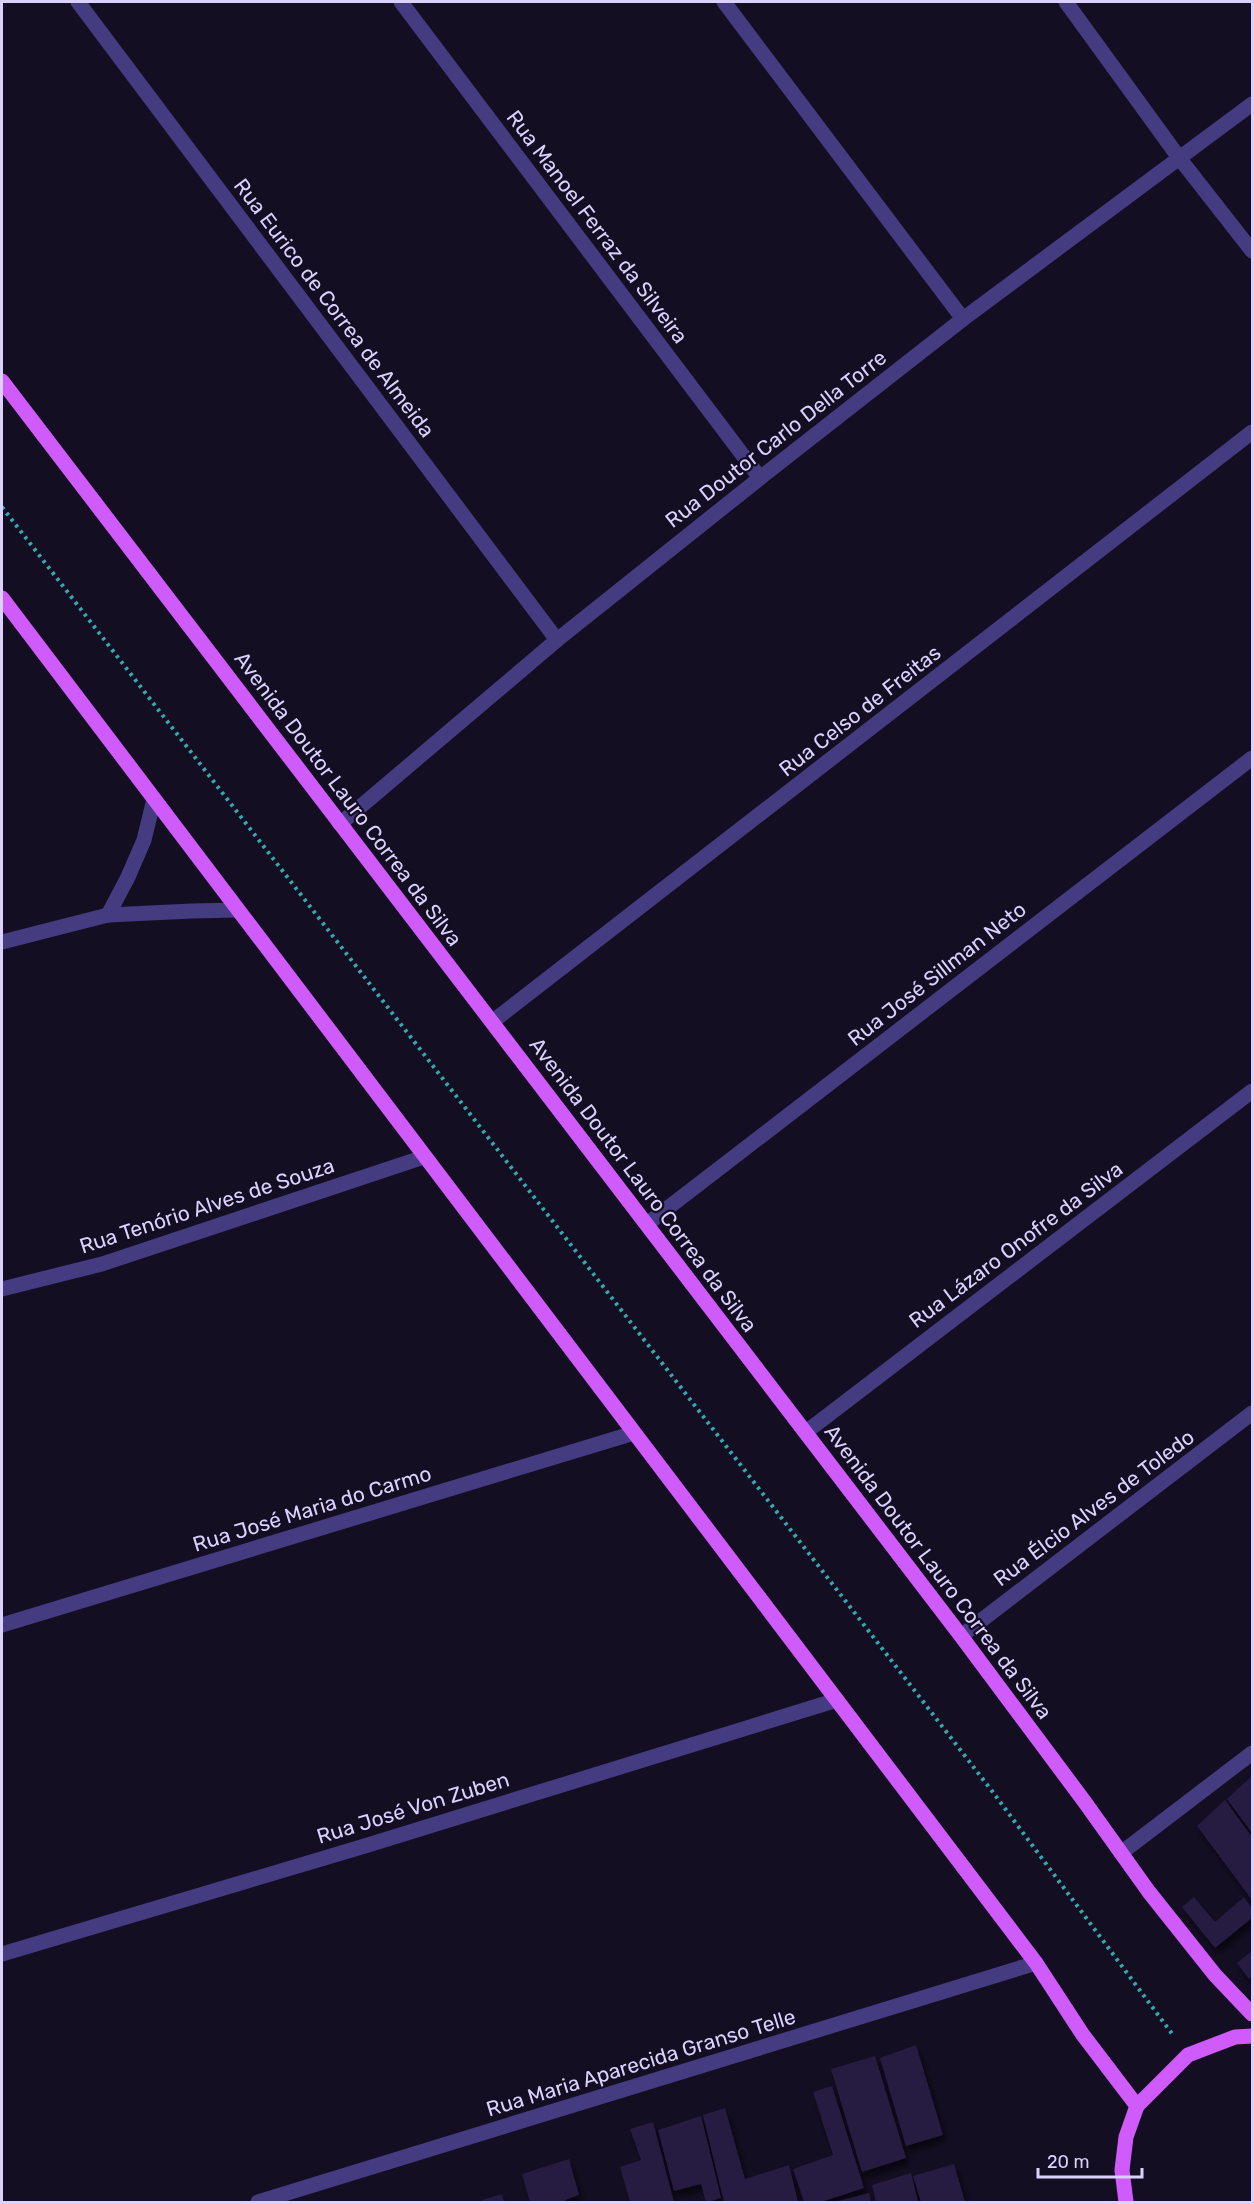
<svg xmlns="http://www.w3.org/2000/svg" width="1254" height="2204" font-family="Rubik,sans-serif">
<style>
.building{fill:#271b42;filter:url(#shadow)}
.lines{fill:none;stroke-linecap:round;stroke-linejoin:round}
.path{stroke:#32aab0;stroke-width:4;stroke-dasharray:3 4.5;stroke-linecap:butt}
.minor{stroke:#453b80;stroke-width:15}
.major{stroke:#cf5bfa;stroke-width:15}
.labels{text-anchor:middle;stroke-width:4.5;stroke-linejoin:round;paint-order:stroke}
.street-label{font-size:21px;fill:#dbd1fe;stroke:#140e22}
</style>
<defs>
<filter id="shadow"><feDropShadow dx="3.5" dy="6" stdDeviation="3" flood-color="#0009"/></filter>
</defs>
<rect width="100%" height="100%" fill="#140e22"/>
<g class="building">
<path d="M 1252,1776 L 1252,1833 L 1227,1799 Z"/>
<path d="M 1225,1800 L 1252,1837 L 1252,1900 L 1197,1826 Z"/>
<path d="M 1194,1897 L 1215,1922 L 1244,1897 L 1252,1908 L 1252,1918 L 1215,1948 L 1182,1907 Z"/>
<path d="M 1252,1951 L 1252,1976 L 1249,1979 L 1237,1963 Z"/>
<path d="M 916,2045 L 943,2135 L 906,2146 L 880,2058 Z"/>
<path d="M 875,2056 L 906,2158 L 862,2172 L 831,2069 Z"/>
<path d="M 832,2086 L 864,2188 L 821,2202 L 804,2202 L 793,2169 L 833,2155 L 813,2092 Z"/>
<path d="M 725,2108 L 745,2179 L 789,2165 L 798,2202 L 724,2202 L 703,2115 Z"/>
<path d="M 701,2116 L 721,2198 L 708,2202 L 706,2202 L 701,2184 L 674,2191 L 658,2130 Z"/>
<path d="M 653,2122 L 674,2202 L 630,2202 L 620,2167 L 641,2160 L 630,2129 Z"/>
<path d="M 569,2159 L 579,2195 L 565,2200 L 566,2202 L 530,2202 L 522,2174 Z"/>
<path d="M 954,2164 L 965,2202 L 921,2202 L 913,2176 Z"/>
<path d="M 911,2173 L 918,2202 L 876,2202 L 872,2185 Z"/>
<path d="M 869,2193 L 871,2202 L 835,2202 Z"/>
<path d="M 502,2194 L 504,2202 L 482,2202 L 482,2200 Z"/>
</g>
<g class="lines">
<path class="path" d="M 2,507 L 992,1791 L 1173,2035"/>
<g class="minor">
<path d="M 78,2 L 557,640"/>
<path d="M 401,2 L 760,478"/>
<path d="M 724,2 L 963,319"/>
<path d="M 1066,2 L 1180,159 L 1252,251"/>
<path d="M 340,824 L 557,640 L 760,478 L 963,319 L 1252,104"/>
<path d="M 108,915 L 128,877 L 144,840 L 154,799"/>
<path d="M 2,942 L 108,915 L 192,911 L 238,910"/>
<path d="M 492,1022 L 1252,432"/>
<path d="M 647,1224 L 1252,758"/>
<path d="M 2,1289 L 102,1264 L 424,1157"/>
<path d="M 806,1432 L 1252,1091"/>
<path d="M 2,1625 L 634,1433"/>
<path d="M 961,1636 L 1252,1413"/>
<path d="M 1121,1853 L 1252,1753"/>
<path d="M 2,1954 L 368,1845 L 837,1700"/>
<path d="M 258,2202 L 1036,1963"/>
</g>
<g class="major">
<path d="M 2,381 L 961,1636 L 1084,1801 L 1149,1892 L 1215,1975 L 1252,2014"/>
<path d="M 2,598 L 1036,1963 L 1083,2035 L 1137,2106"/>
<path d="M 1126,2202 L 1122,2170 L 1126,2137 L 1137,2106 L 1188,2055 L 1235,2037 L 1252,2036"/>
</g>
</g>
<g class="labels">
<g class="street-label">
<text transform="translate(597 227) rotate(53)" y="7">Rua Manoel Ferraz da Silveira</text>
<text transform="translate(334 308) rotate(53)" y="7">Rua Eurico de Correa de Almeida</text>
<text transform="translate(776 439) rotate(-38)" y="7">Rua Doutor Carlo Della Torre</text>
<text transform="translate(860 711) rotate(-38)" y="7">Rua Celso de Freitas</text>
<text transform="translate(348 799) rotate(53)" y="7">Avenida Doutor Lauro Correa da Silva</text>
<text transform="translate(937 974) rotate(-38)" y="7">Rua José Sillman Neto</text>
<text transform="translate(643 1185) rotate(53)" y="7">Avenida Doutor Lauro Correa da Silva</text>
<text transform="translate(207 1206) rotate(-18)" y="7">Rua Tenório Alves de Souza</text>
<text transform="translate(1016 1245) rotate(-37)" y="7">Rua Lázaro Onofre da Silva</text>
<text transform="translate(1094 1508) rotate(-37)" y="7">Rua Élcio Alves de Toledo</text>
<text transform="translate(312 1509) rotate(-17)" y="7">Rua José Maria do Carmo</text>
<text transform="translate(938 1572) rotate(53)" y="7">Avenida Doutor Lauro Correa da Silva</text>
<text transform="translate(413 1808) rotate(-17)" y="7">Rua José Von Zuben</text>
<text transform="translate(641 2063) rotate(-17)" y="7">Rua Maria Aparecida Granso Telle</text>
</g>
</g>
<rect width="1254" height="2204" fill="none" stroke="#dbd1fe" stroke-width="6"/>
<path d="M1038 2168v9h104v-9" fill="none" stroke="#dbd1fe" stroke-width="3"/>
<text x="1047" y="2168" font-size="18" fill="#dbd1fe" stroke="#140e22" stroke-width="4.5" paint-order="stroke">20 m</text>
</svg>
